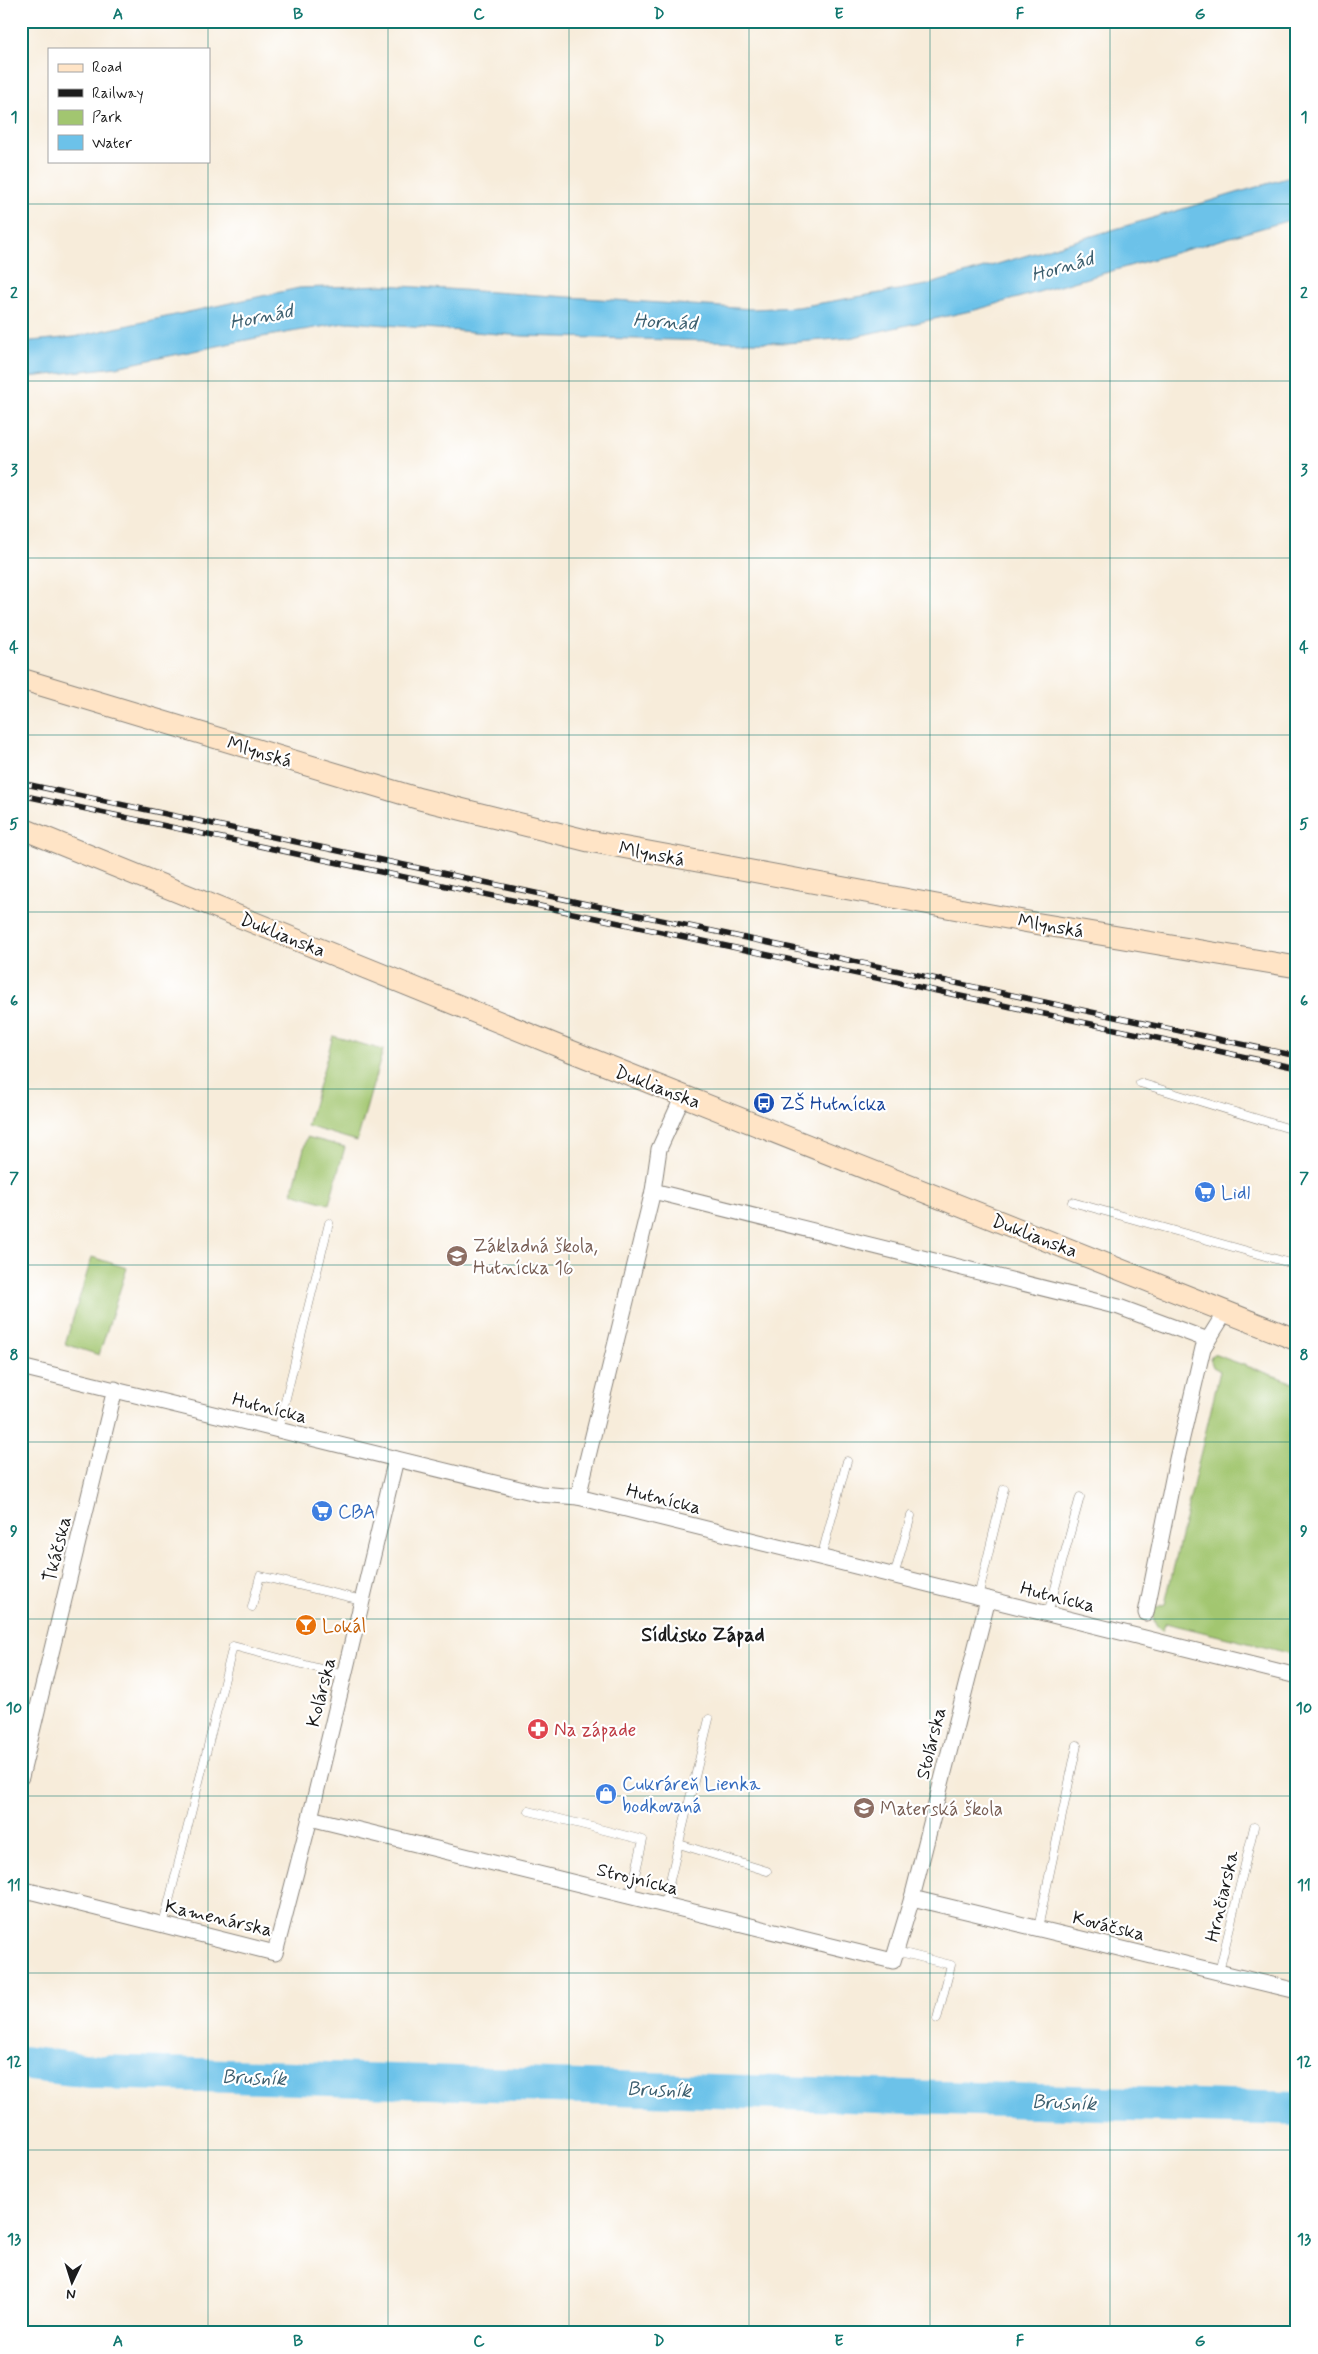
<svg xmlns="http://www.w3.org/2000/svg" width="1318" height="2354" font-family="Mynerve,sans-serif">
<style>
.green{fill:#a2c670;stroke:#5f7146}
.water{fill:#6cc2e9;stroke:#446f82}
.lines{fill:none;stroke-linecap:round;stroke-linejoin:round}
.river{stroke:#6cc2e9;stroke-width:34}
.lane-casing{stroke:#8a847b;stroke-width:9}
.street-casing{stroke:#8a847b;stroke-width:17}
.secondary-casing{stroke:#8a847b;stroke-width:23}
.lane{stroke:#fff;stroke-width:8}
.street{stroke:#fff;stroke-width:15}
.secondary{stroke:#ffe4c6;stroke-width:21}
.rail-casing{stroke:#1c1c1c;stroke-width:5.5}
.rail{stroke:#fff;stroke-width:4;stroke-dasharray:11;stroke-linecap:butt}
.grid{fill:none;stroke:#0f766e;stroke-width:1;stroke-opacity:0.55}
.labels{text-anchor:middle;stroke-width:4.5;stroke-linejoin:round;paint-order:stroke}
.street-label{font-size:19px;fill:#1c1c1c;stroke:#fff}
.transit-label{font-size:19px;fill:#164399;stroke:#fff;text-anchor:start}
.shop-label{font-size:19px;fill:#366cbe;stroke:#fff;text-anchor:start}
.education-label{font-size:19px;fill:#785e54;stroke:#fff;text-anchor:start}
.food-label{font-size:19px;fill:#c56008;stroke:#fff;text-anchor:start}
.health-label{font-size:19px;fill:#be3a42;stroke:#fff;text-anchor:start}
.water-label{font-size:20px;font-style:italic;fill:#3c5e6e;stroke:#fff}
.neighbourhood-label{font-size:20px;font-weight:bold;fill:#1c1c1c;stroke:#fff}
.neatline{fill:none;stroke:#0f766e;stroke-width:2}
.grid-label{font-size:16px;text-anchor:middle;font-weight:bold;fill:#0f766e}
</style>
<rect width="100%" height="100%" fill="#fff"/>
<filter id="ink" filterUnits="userSpaceOnUse"><feTurbulence type="fractalNoise" baseFrequency=".02" numOctaves="2"/><feDisplacementMap in="SourceGraphic" scale="10" xChannelSelector="R" yChannelSelector="G"/><feConvolveMatrix kernelMatrix="1 2 1 2 8 2 1 2 1" color-interpolation-filters="sRGB"/></filter>
<filter id="wash" filterUnits="userSpaceOnUse"><feTurbulence type="fractalNoise" baseFrequency=".0096" numOctaves="4" result="noise"/><feDisplacementMap in="SourceGraphic" scale="20" xChannelSelector="R" yChannelSelector="G"/><feGaussianBlur stdDeviation="1.12" result="paint"/><feColorMatrix in="noise" values="0 0 0 0 0 0 0 0 0 0 0 0 0 0 0 0 0 1.4 0 .05"/><feComposite in="paint" operator="in"/></filter>
<g filter="url(#wash)">
<rect width="100%" height="100%" fill="#f7ecda"/>
<g class="green">
<path d="M 333,1036 L 383,1050 L 357,1141 L 307,1126 Z"/>
<path d="M 307,1137 L 345,1147 L 329,1204 L 292,1193 Z"/>
<path d="M 92,1257 L 127,1268 L 99,1355 L 65,1344 Z"/>
<path d="M 1213,1354 L 1297,1384 L 1297,1655 L 1166,1623 L 1162,1631 C 1152,1625 1153,1616 1154,1605 L 1157,1607 L 1165,1604 L 1220,1371 L 1213,1367 L 1210,1359 Z"/>
</g>
<path class="water" d="M 1297,175 L 1297,218 L 979,309 L 849,338 L 786,343 L 523,336 L 350,322 L 256,338 L 116,367 L 21,378 L 21,342 L 74,337 L 299,288 L 385,285 L 752,309 L 798,307 L 927,285 Z"/>
<g class="lines">
<path class="river" d="M 21,2063 L 100,2072 L 1297,2109"/>
</g>
</g>
<g filter="url(#ink)">
<g class="lines">
<g class="lane-casing">
<g id="lane">
<path d="M 1140,1083 L 1297,1131"/>
<path d="M 1072,1202 L 1297,1265"/>
<path d="M 278,1430 L 329,1223"/>
<path d="M 821,1558 L 847,1461"/>
<path d="M 894,1576 L 911,1516"/>
<path d="M 978,1597 L 1004,1489"/>
<path d="M 252,1607 L 260,1576 L 362,1600"/>
<path d="M 1048,1614 L 1080,1497"/>
<path d="M 529,1811 L 643,1840 L 630,1897"/>
<path d="M 679,1844 L 767,1871"/>
<path d="M 664,1905 L 709,1719"/>
<path d="M 163,1925 L 233,1646 L 344,1675"/>
<path d="M 1038,1928 L 1077,1745"/>
<path d="M 896,1951 L 951,1965 L 937,2019"/>
<path d="M 1219,1972 L 1254,1827"/>
</g>
</g>
<g class="street-casing">
<g id="street">
<path d="M 653,1191 L 1119,1307 L 1208,1340"/>
<path d="M 21,1367 L 540,1494 L 578,1497 L 1297,1676"/>
<path d="M 578,1497 L 653,1191 L 659,1149 L 683,1096"/>
<path d="M 1146,1613 L 1177,1459 L 1203,1348 L 1226,1311"/>
<path d="M 21,1777 L 115,1389"/>
<path d="M 310,1818 L 893,1961 L 912,1898 L 988,1599"/>
<path d="M 21,1889 L 275,1953 L 310,1818 L 396,1459"/>
<path d="M 912,1898 L 1297,1991"/>
</g>
</g>
<g class="secondary-casing">
<g id="secondary">
<path d="M 21,679 L 420,799 L 589,841 L 1034,923 L 1297,967"/>
<path d="M 21,828 L 568,1050 L 1297,1340"/>
</g>
</g>
<use href="#lane" class="lane"/>
<use href="#street" class="street"/>
<use href="#secondary" class="secondary"/>
<g class="rail-casing">
<g id="rail">
<path d="M 21,783 L 1297,1056"/>
<path d="M 21,795 L 1297,1068"/>
</g>
</g>
<use href="#rail" class="rail"/>
</g>
</g>
<path class="grid" d="M 208,21 L 208,49M 388,21 L 388,2333M 569,21 L 569,2333M 749,21 L 749,2333M 930,21 L 930,2333M 1110,21 L 1110,2333M 208,161 L 208,2333M 21,204 L 1297,204M 21,381 L 1297,381M 21,558 L 1297,558M 21,735 L 1297,735M 21,912 L 1297,912M 21,1089 L 1297,1089M 21,1265 L 1297,1265M 21,1442 L 1297,1442M 21,1619 L 1297,1619M 21,1796 L 1297,1796M 21,1973 L 1297,1973M 21,2150 L 1297,2150"/>
<defs>
<g id="bus-disc" transform="scale(1.125)"><circle r="9.5" fill="#1a4fb4" stroke="#fff"/><path d="M-5-6H5V4H4V6H2V4H-2V6H-4V4H-5ZM-3.5-4V0h7V-4ZM-3.5 1.2v1.5H-2V1.2ZM2 1.2v1.5H3.5V1.2Z" fill="#fff"/></g>
<g id="supermarket-disc" transform="scale(1.125)"><circle r="9.5" fill="#3f7fe0" stroke="#fff"/><path d="M-6-5.5h2.5l.6 2H6L4.5 2H-2.5L-4.4-4H-6ZM-1.5 3.2a1.3 1.3 0 1 0 .1 0ZM3 3.2a1.3 1.3 0 1 0 .1 0Z" fill="#fff"/></g>
<g id="school-disc" transform="scale(1.125)"><circle r="9.5" fill="#8d6e63" stroke="#fff"/><path d="M0-5L7-2L0 1L-7-2ZM-4 1L0 2.5L4 1V4Q0 6-4 4Z" fill="#fff"/></g>
<g id="bar-disc" transform="scale(1.125)"><circle r="9.5" fill="#e8710a" stroke="#fff"/><path d="M-6-5H6L.8 .8V4.5H3.5V6h-7V4.5H-.8V.8Z" fill="#fff"/></g>
<g id="pharmacy-disc" transform="scale(1.125)"><circle r="9.5" fill="#e0444e" stroke="#fff"/><path d="M-2-6h4v4h4v4h-4v4h-4v-4h-4v-4h4Z" fill="#fff"/></g>
<g id="shop-disc" transform="scale(1.125)"><circle r="9.5" fill="#3f7fe0" stroke="#fff"/><path d="M-5-2.5h2.3a2.7 3.5 0 0 1 5.4 0H5L5.5 6h-11ZM-1.5-2.5h3a1.5 2.3 0 0 0-3 0Z" fill="#fff"/></g>
</defs>
<g fill-rule="evenodd">
<use href="#bus-disc" x="764" y="1103"/>
<use href="#supermarket-disc" x="1205" y="1192"/>
<use href="#school-disc" x="457" y="1256"/>
<use href="#supermarket-disc" x="322" y="1511"/>
<use href="#bar-disc" x="306" y="1625"/>
<use href="#pharmacy-disc" x="538" y="1729"/>
<use href="#shop-disc" x="606" y="1794"/>
<use href="#school-disc" x="864" y="1808"/>
</g>
<g class="labels">
<g class="street-label">
<text transform="translate(260 751) rotate(17)" y="7">Mlynská</text>
<text transform="translate(652 853) rotate(11)" y="7">Mlynská</text>
<text transform="translate(1051 925) rotate(10)" y="7">Mlynská</text>
<text transform="translate(283 934) rotate(22)" y="7">Duklianska</text>
<text transform="translate(658 1086) rotate(21)" y="7">Duklianska</text>
<text transform="translate(1035 1235) rotate(21)" y="7">Duklianska</text>
<text transform="translate(270 1407) rotate(14)" y="7">Hutnícka</text>
<text transform="translate(664 1498) rotate(14)" y="7">Hutnícka</text>
<text transform="translate(56 1549) rotate(-76)" y="7">Tkáčska</text>
<text transform="translate(1058 1596) rotate(14)" y="7">Hutnícka</text>
<text transform="translate(320 1692) rotate(-76)" y="7">Kolárska</text>
<text transform="translate(930 1743) rotate(-76)" y="7">Stolárska</text>
<text transform="translate(638 1878) rotate(14)" y="7">Strojnícka</text>
<text transform="translate(1221 1896) rotate(-77)" y="7">Hrnčiarska</text>
<text transform="translate(219 1917) rotate(13)" y="7">Kamenárska</text>
<text transform="translate(1109 1925) rotate(14)" y="7">Kováčska</text>
</g>
<g class="transit-label">
<text x="780" y="1110">ZŠ Hutnícka</text>
</g>
<g class="shop-label">
<text x="1221" y="1199">Lidl</text>
<text x="338" y="1518">CBA</text>
<text x="622" y="1790">Cukráreň Lienka<tspan x="622" dy="22">bodkovaná</tspan></text>
</g>
<g class="education-label">
<text x="473" y="1252">Základná škola,<tspan x="473" dy="22">Hutnícka 16</tspan></text>
<text x="880" y="1815">Materská škola</text>
</g>
<g class="food-label">
<text x="322" y="1632">Lokál</text>
</g>
<g class="health-label">
<text x="554" y="1736">Na západe</text>
</g>
<g class="water-label">
<text transform="translate(1062 266) rotate(-16)" y="7">Hornád</text>
<text transform="translate(261 316) rotate(-11)" y="7">Hornád</text>
<text transform="translate(665 321) rotate(3)" y="7">Hornád</text>
<text transform="translate(254 2077) rotate(2)" y="7">Brusník</text>
<text transform="translate(659 2089) rotate(2)" y="7">Brusník</text>
<text transform="translate(1064 2102) rotate(2)" y="7">Brusník</text>
</g>
<g class="neighbourhood-label">
<text x="703" y="1641">Sídlisko Západ</text>
</g>
</g>
<rect width="1318" height="2354" fill="none" stroke="#fff" stroke-width="55"/>
<rect x="48" y="48" width="162" height="115" fill="#ffffff" stroke="#a4a4a4"/>
<rect x="58" y="64" width="25" height="8" fill="#ffe4c6" stroke="#a4a4a4"/>
<text x="92" y="72" font-size="15" fill="#1c1c1c">Road</text>
<rect x="58" y="89" width="25" height="8" fill="#1c1c1c" stroke="#a4a4a4"/>
<text x="92" y="98" font-size="15" fill="#1c1c1c">Railway</text>
<rect x="58" y="110" width="25" height="15" fill="#a2c670" stroke="#a4a4a4"/>
<text x="92" y="122" font-size="15" fill="#1c1c1c">Park</text>
<rect x="58" y="135" width="25" height="15" fill="#6cc2e9" stroke="#a4a4a4"/>
<text x="92" y="148" font-size="15" fill="#1c1c1c">Water</text>
<g transform="translate(72 2282) rotate(184)" stroke="#ffffff" stroke-width="4" paint-order="stroke">
<path d="M0-4L9 19L0 12L-9 19Z" fill="#1c1c1c"/>
<text y="-8" font-size="14" font-weight="bold" text-anchor="middle" fill="#1c1c1c">N</text>
</g>
<rect x="28" y="28" width="1262" height="2298" class="neatline"/>
<g class="grid-label">
<text x="118" y="19">A</text>
<text x="298" y="19">B</text>
<text x="479" y="19">C</text>
<text x="659" y="19">D</text>
<text x="839" y="19">E</text>
<text x="1020" y="19">F</text>
<text x="1200" y="19">G</text>
<text x="14" y="122">1</text>
<text x="1304" y="122">1</text>
<text x="14" y="298">2</text>
<text x="1304" y="298">2</text>
<text x="14" y="475">3</text>
<text x="1304" y="475">3</text>
<text x="14" y="652">4</text>
<text x="1304" y="652">4</text>
<text x="14" y="829">5</text>
<text x="1304" y="829">5</text>
<text x="14" y="1006">6</text>
<text x="1304" y="1006">6</text>
<text x="14" y="1183">7</text>
<text x="1304" y="1183">7</text>
<text x="14" y="1360">8</text>
<text x="1304" y="1360">8</text>
<text x="14" y="1536">9</text>
<text x="1304" y="1536">9</text>
<text x="14" y="1713">10</text>
<text x="1304" y="1713">10</text>
<text x="14" y="1890">11</text>
<text x="1304" y="1890">11</text>
<text x="14" y="2067">12</text>
<text x="1304" y="2067">12</text>
<text x="14" y="2244">13</text>
<text x="1304" y="2244">13</text>
<text x="118" y="2346">A</text>
<text x="298" y="2346">B</text>
<text x="479" y="2346">C</text>
<text x="659" y="2346">D</text>
<text x="839" y="2346">E</text>
<text x="1020" y="2346">F</text>
<text x="1200" y="2346">G</text>
</g>
</svg>
